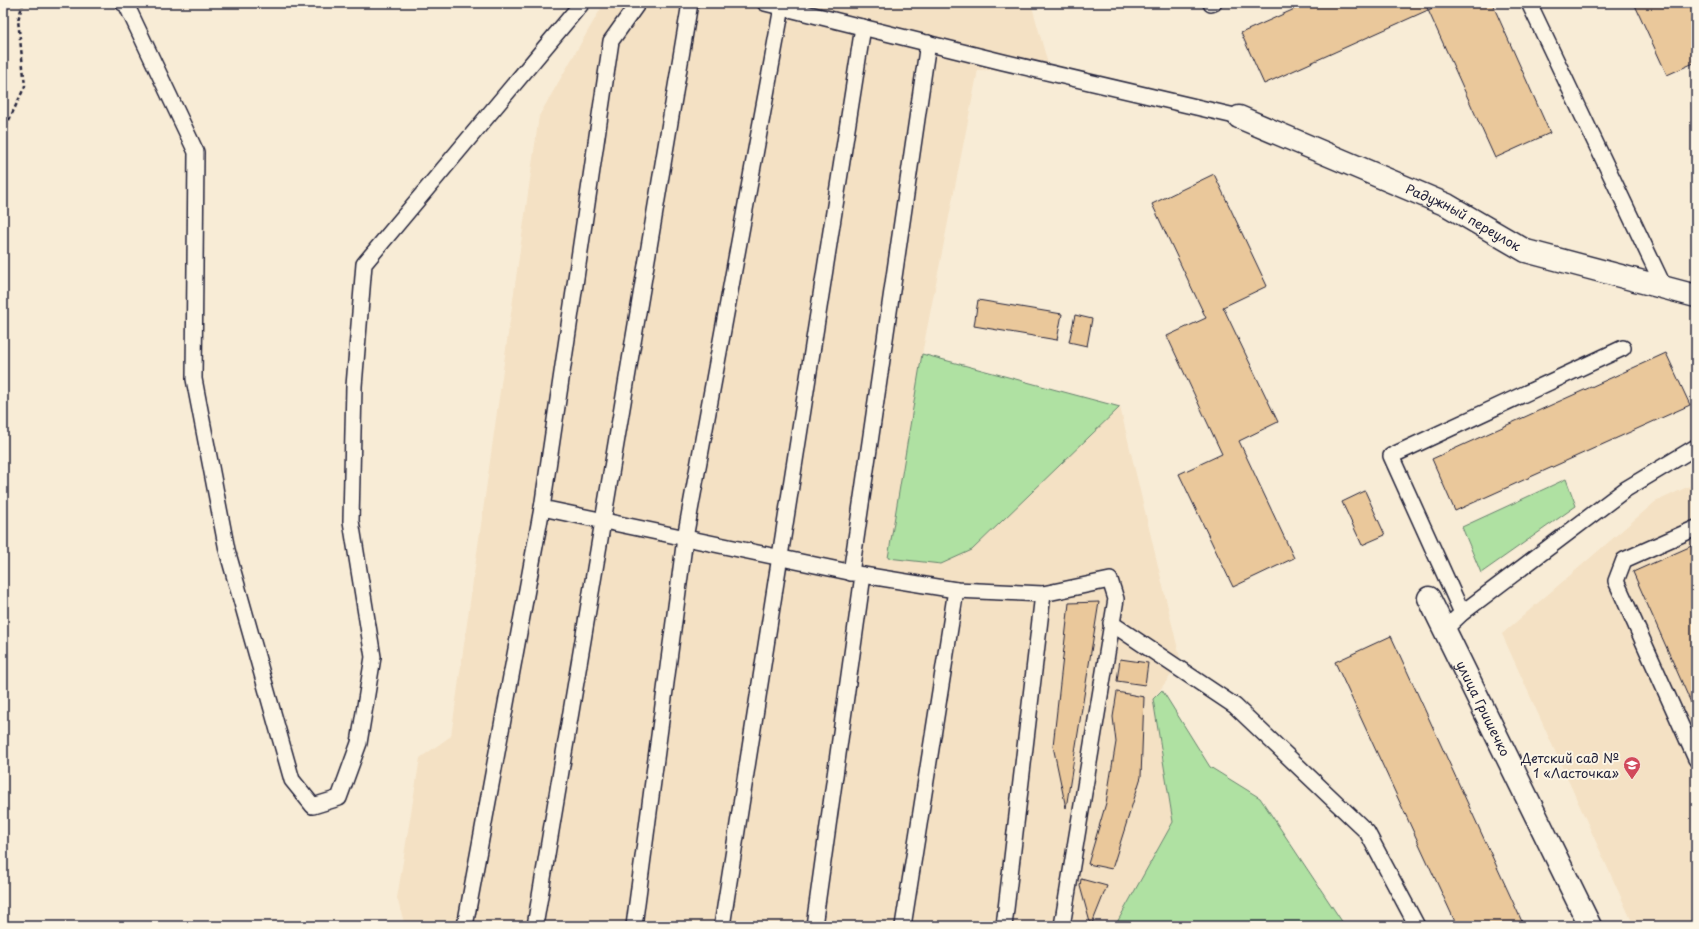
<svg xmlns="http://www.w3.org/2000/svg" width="1699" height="929" font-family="'Playpen Sans',sans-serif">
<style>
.built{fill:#f4e1c4}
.green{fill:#afe1a2;stroke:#68826e}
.building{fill:#eac89b;stroke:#22223b}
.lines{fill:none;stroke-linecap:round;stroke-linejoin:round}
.service-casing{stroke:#22223b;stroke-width:18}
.minor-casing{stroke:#22223b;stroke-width:25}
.path{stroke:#22223b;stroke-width:2.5;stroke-dasharray:4 3;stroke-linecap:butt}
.service{stroke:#fcf5e5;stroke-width:15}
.minor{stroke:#fcf5e5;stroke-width:22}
.labels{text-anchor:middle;stroke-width:4;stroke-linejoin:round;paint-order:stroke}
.street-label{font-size:13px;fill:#22223b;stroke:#fcf5e5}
.poi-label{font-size:13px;fill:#22223b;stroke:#fcf5e5;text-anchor:end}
</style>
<rect width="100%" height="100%" fill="#f8ecd6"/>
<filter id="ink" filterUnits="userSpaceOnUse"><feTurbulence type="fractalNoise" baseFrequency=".025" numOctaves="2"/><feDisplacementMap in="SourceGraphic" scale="8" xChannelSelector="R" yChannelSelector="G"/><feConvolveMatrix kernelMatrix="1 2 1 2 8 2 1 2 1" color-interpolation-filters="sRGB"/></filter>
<g filter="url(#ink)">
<g class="built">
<path d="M 604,3 L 1031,3 L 1050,71 L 978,70 L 922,354 L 888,558 L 1100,425 L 1120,407 L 1181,662 L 1153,699 L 1173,822 L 1115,926 L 405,926 L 397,898 L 420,758 L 451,736 L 539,116 Z"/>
<path d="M 1696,483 L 1696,926 L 1634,926 L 1502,634 L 1655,502 Z"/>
</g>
<g class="green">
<path d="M 922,354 L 1120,407 L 972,550 L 941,564 L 888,558 Z"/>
<path d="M 1566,479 L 1576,506 L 1481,573 L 1462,527 Z"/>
<path d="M 1162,690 L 1210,767 L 1260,798 L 1345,926 L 1115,926 L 1173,822 L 1153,699 Z"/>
</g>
<g class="building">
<path d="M 1308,3 L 1425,3 L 1428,10 L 1264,84 L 1241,33 Z"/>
<path d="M 1444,3 L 1492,3 L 1550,133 L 1495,158 L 1428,10 Z"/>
<path d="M 1634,3 L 1695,3 L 1696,62 L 1667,75 Z"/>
<path d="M 1214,174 L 1267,286 L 1223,307 L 1278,422 L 1239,441 L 1294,558 L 1233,587 L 1179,474 L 1222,454 L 1167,336 L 1206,318 L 1152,204 Z"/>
<path d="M 978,300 L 1062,314 L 1057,340 L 974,326 Z"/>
<path d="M 1075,315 L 1092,319 L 1087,346 L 1069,342 Z"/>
<path d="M 1666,353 L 1690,405 L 1455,511 L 1432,459 Z"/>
<path d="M 1365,491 L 1385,535 L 1362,545 L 1342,502 Z"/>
<path d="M 1696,544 L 1696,714 L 1633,572 Z"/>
<path d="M 1099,602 L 1066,808 L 1053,746 L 1069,603 Z"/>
<path d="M 1391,636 L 1524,926 L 1457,926 L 1335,662 Z"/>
<path d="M 1120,659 L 1148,663 L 1145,685 L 1117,681 Z"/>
<path d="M 1117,692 L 1144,697 L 1141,777 L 1112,869 L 1088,864 L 1106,803 L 1116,742 L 1113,717 Z"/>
<path d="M 1081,879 L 1107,886 L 1091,926 L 1080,886 Z"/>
</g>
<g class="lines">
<g class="service-casing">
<g id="service">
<path d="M 123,3 L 126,4 L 196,152 L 194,379 L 227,550 L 292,780 L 313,806 L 339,798 L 359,743 L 373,657 L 351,521 L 354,386 L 364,264 L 582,3"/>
<path d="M 638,3 L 611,41 L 542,508 L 863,575 L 956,590 L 1043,594 L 1110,580 L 1116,599 L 1062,926"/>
<path d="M 765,3 L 1003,62 L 1239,117"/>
<path d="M 1529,3 L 1664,287"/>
<path d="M 1211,4 L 1214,3"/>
<path d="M 1696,528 L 1624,560 L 1616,581 L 1696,759"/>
<path d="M 851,573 L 928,43"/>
<path d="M 1462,613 L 1391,456 L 1623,348"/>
<path d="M 1111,623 L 1235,706 L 1367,832 L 1417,926"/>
<path d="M 1444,630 L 1462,613 L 1626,489 L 1696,447"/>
<path d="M 465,926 L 542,508"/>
<path d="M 535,926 L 690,3"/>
<path d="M 634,926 L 685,538 L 782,7"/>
<path d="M 722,926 L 863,27"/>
<path d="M 814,926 L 863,575"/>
<path d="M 903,926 L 956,590"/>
<path d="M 1004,926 L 1043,594"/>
</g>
</g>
<g class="minor-casing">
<g id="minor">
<path id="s1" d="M 1239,117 L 1447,205 L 1526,251 L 1696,296"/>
<path id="s2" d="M 1429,598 L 1590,926"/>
</g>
</g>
<path class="path" d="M 3,133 L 25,86 L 18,20 L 23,3"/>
<use href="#service" class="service"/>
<use href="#minor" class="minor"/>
</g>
</g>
<defs>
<g id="school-pin" transform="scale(0.9)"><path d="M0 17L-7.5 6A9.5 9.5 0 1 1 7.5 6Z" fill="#d1495b" stroke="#fcf5e5"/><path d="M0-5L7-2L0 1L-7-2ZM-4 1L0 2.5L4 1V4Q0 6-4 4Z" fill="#fff"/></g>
</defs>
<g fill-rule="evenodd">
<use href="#school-pin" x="1632" y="765"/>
</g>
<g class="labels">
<g class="street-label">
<text dy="5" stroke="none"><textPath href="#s1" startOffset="246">Радужный переулок</textPath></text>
<text dy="5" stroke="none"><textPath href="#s2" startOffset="123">улица Гришечко</textPath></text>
</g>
<g class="poi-label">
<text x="1619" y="763">Детский сад №<tspan x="1619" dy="15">1 «Ласточка»</tspan></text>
</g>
</g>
<rect width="1699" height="929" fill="none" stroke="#fcf5e5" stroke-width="16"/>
<rect x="8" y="8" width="1683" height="913" fill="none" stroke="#22223b" stroke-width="1.5" filter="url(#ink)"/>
</svg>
